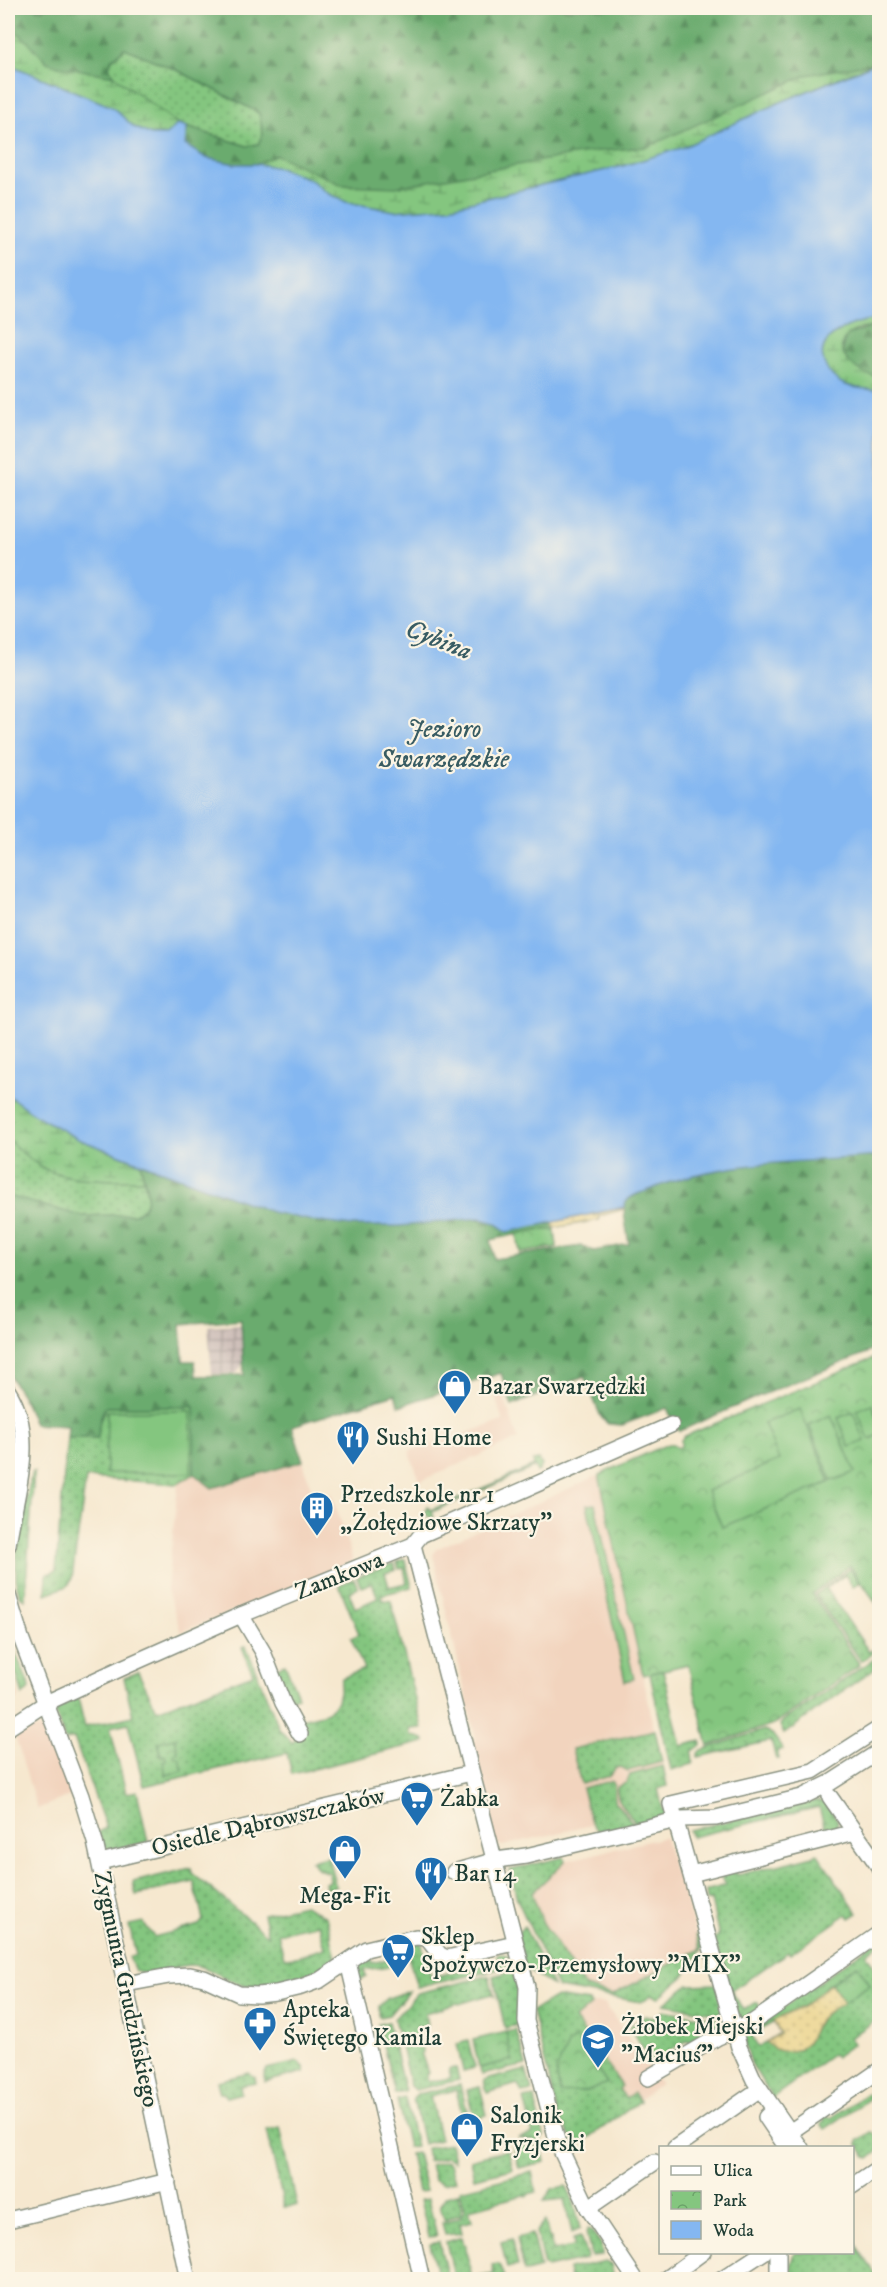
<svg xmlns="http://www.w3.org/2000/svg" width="887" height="2287" font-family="'IM FELL DW Pica',serif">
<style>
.built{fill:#f2d4be}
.industrial{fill:url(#industrial-grid)}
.grass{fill:url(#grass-dots);stroke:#52825a;stroke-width:1.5;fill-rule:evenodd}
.forest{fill:url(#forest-firs);stroke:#457451;stroke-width:1.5;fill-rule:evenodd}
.wetland{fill:url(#wetland-marsh);stroke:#52825a;stroke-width:1.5}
.sand{fill:url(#sand-dots);stroke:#868c69;stroke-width:1.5}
.cemetery{fill:url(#cemetery-stones);stroke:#52825a;stroke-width:1.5}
.park{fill:url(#park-crowns);stroke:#52825a;stroke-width:1.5}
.garden{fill:#84c67f;stroke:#52825a;stroke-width:1.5}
.water{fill:#84b7f1;stroke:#527a92;stroke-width:1.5}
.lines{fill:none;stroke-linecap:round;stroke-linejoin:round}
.minor-casing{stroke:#8a9282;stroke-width:18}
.minor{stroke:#fff;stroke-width:15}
.labels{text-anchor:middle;stroke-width:4.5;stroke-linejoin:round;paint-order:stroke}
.poi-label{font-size:24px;fill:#1f3d34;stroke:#fcf5e5;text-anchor:start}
.street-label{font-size:24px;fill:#1f3d34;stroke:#fcf5e5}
.water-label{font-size:26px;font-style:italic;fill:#385c63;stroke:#fcf5e5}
</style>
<defs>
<pattern id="industrial-grid" width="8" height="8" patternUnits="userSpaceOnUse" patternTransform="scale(1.5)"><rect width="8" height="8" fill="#cfc0ba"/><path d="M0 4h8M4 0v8" fill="none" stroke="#a79d98"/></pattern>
<pattern id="grass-dots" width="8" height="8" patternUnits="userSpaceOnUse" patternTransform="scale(1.5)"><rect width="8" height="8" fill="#84c67f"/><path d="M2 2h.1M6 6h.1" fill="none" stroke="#6ba269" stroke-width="1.8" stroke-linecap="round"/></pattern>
<pattern id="forest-firs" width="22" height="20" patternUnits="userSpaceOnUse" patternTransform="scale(1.5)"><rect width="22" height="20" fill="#6bab6e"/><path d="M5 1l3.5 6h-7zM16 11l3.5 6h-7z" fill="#578c5b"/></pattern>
<pattern id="wetland-marsh" width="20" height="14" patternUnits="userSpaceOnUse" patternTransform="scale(1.5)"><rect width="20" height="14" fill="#84c67f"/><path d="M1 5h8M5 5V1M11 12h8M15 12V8" fill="none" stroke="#6ba269"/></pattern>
<pattern id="sand-dots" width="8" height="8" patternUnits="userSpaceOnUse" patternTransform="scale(1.5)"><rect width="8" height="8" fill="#eeda9e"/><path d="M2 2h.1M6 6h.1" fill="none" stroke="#ccbc89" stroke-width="1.8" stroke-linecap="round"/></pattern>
<pattern id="cemetery-stones" width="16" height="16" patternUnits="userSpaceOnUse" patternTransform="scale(1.5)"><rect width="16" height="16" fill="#84c67f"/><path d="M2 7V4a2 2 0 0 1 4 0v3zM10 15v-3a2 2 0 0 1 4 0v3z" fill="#6ba269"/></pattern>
<pattern id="park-crowns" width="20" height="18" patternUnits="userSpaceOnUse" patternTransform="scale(1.5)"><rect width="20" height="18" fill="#84c67f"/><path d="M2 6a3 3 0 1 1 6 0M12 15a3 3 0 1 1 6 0" fill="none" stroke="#6ba269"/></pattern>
</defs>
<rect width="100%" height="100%" fill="#fcf5e5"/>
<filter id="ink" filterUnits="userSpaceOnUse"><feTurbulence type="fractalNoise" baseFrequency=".0167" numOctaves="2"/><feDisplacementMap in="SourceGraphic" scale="12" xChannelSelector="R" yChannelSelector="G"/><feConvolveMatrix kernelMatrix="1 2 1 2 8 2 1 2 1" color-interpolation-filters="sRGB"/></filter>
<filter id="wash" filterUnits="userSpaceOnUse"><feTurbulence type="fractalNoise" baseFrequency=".008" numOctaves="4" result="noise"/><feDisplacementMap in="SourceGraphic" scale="24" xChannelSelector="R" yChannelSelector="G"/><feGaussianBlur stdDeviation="1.35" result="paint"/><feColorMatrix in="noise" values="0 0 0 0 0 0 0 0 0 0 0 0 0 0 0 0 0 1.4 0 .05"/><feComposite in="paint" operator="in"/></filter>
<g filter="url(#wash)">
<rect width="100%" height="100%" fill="#f6e8cf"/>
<g class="built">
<path d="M 501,1388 L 518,1439 L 420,1481 L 409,1451 L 503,1421 L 493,1391 Z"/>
<path d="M 303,1461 L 314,1499 L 332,1494 L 353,1561 L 181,1632 L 167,1590 L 178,1484 L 194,1474 L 212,1487 Z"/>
<path d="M 599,1475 L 667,1786 L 658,1788 L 663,1808 L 502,1846 L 494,1840 L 469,1741 L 476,1739 L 433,1555 L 436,1549 Z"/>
<path d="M 8,1664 L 19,1697 L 14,1703 L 8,1707 Z"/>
<path d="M 34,1728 L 42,1729 L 47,1734 L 72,1795 L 37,1809 L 15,1736 Z"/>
<path d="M 665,1837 L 674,1872 L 678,1872 L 700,1949 L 611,1995 L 585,1987 L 543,1923 L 531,1893 L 565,1861 Z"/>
<path d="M 556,1997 L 589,2002 L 591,2005 L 595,2003 L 605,2004 L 660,2084 L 576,2147 L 559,2118 Z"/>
</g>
<path class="industrial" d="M 241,1324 L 245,1360 L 237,1373 L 212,1374 L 208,1326 Z"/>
<g class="grass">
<path d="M 125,48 L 181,72 L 259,113 L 263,134 L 258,144 L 247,146 L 187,127 C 168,120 118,84 109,67 L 111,60 Z"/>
<path d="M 8,1140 C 19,1150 32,1162 45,1169 C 69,1181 117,1180 144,1180 L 148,1199 L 146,1207 L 135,1214 L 92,1217 L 67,1214 L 8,1196 Z"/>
<path d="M 106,1407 L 195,1407 L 194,1474 L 178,1484 L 86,1478 L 72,1578 L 68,1586 L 46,1594 L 47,1575 L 56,1570 L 67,1438 L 98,1438 L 99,1423 ZM 107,1411 L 191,1411 L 107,1473 Z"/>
<path d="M 538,1460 L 542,1465 L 539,1471 L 537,1472 L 535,1467 L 432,1512 L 434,1517 L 429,1517 L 425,1514 L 428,1506 L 431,1510 L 534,1466 L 533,1461 Z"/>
<path d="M 32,1472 L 34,1472 L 25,1599 L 20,1596 C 8,1568 26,1503 32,1472 Z"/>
<path d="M 405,1559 L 412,1587 L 381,1595 L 382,1600 L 391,1601 L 422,1728 L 410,1729 L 411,1735 L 424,1739 L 425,1742 L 292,1774 L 287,1753 L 144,1786 L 128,1723 L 110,1727 L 126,1793 L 137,1791 L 148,1842 L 115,1849 L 105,1848 L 98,1832 L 106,1828 L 74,1738 L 65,1740 L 55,1712 L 57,1708 L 78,1698 L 85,1727 L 133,1716 L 124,1678 L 138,1672 L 157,1710 L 253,1674 L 242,1647 L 246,1646 L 280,1730 L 292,1743 L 304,1731 L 297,1720 L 322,1714 L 334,1706 L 337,1701 L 342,1678 L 364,1669 L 351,1638 L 359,1634 L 339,1585 L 354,1579 L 358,1588 L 349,1592 L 355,1608 L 378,1598 L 372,1583 L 361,1587 L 357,1577 L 394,1563 L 396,1570 L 385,1573 L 389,1587 L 407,1583 L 404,1568 L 399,1569 L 397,1562 Z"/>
<path d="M 850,1569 L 860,1582 L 853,1587 L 845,1575 L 826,1588 L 869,1652 L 879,1646 L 879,1649 L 861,1661 L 815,1595 Z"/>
<path d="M 11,1643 L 28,1682 L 29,1689 L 23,1695 L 8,1648 L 8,1644 Z"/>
<path d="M 876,1658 L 879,1665 L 784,1734 L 780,1725 L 783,1721 Z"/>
<path d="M 285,1664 L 298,1696 L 287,1700 L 275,1668 Z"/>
<path d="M 663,1670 L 681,1746 L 701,1741 L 701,1745 L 692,1752 L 693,1764 L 671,1770 L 650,1674 Z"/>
<path d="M 655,1730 L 662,1762 L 628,1771 L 621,1767 L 616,1768 L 609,1776 L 581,1784 L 572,1749 Z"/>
<path d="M 764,1730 L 773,1735 L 783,1749 L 777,1751 L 779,1759 L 776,1759 L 771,1741 L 698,1757 L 698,1753 L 702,1750 Z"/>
<path d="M 663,1766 L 667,1786 L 658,1789 L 663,1810 L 670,1809 L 672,1819 L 639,1826 C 629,1815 616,1804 617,1787 L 626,1783 L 630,1775 Z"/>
<path d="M 611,1781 L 614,1785 L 615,1802 L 636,1827 L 598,1831 L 591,1823 L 582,1788 Z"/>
<path d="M 816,1801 L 826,1802 L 838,1821 L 836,1829 L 818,1838 L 816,1832 L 825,1829 L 819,1807 L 692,1837 L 689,1830 Z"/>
<path d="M 817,1853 L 858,1913 L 850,1918 L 847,1914 L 790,1954 L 788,1952 L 731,1991 L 744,2010 L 757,2002 L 763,2011 L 739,2020 L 714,1938 L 719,1936 L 711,1900 L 706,1901 L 705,1891 L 726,1885 L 720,1874 L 732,1867 L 738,1875 L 813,1856 Z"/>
<path d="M 328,1857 L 336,1887 L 326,1889 L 325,1883 L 330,1881 L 329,1873 L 319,1869 L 311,1861 Z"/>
<path d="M 564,1857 L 565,1861 L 532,1893 L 543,1923 L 585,1987 L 612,1995 L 700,1949 L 696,1935 L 703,1933 L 706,1943 L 683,1977 L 659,1997 L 651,1995 L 641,2002 L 558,1988 L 517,1899 L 510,1870 Z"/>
<path d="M 191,1868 L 192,1873 L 268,1936 L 263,1914 L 304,1905 L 326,1917 L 336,1957 C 317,1974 261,1992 236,1983 C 220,1977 207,1965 189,1965 C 172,1966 151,1979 135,1971 L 129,1957 L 136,1955 L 129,1925 L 143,1922 L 154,1937 L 199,1925 L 203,1920 L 194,1882 L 136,1895 L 133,1882 ZM 319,1924 L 325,1948 L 296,1957 L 284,1958 L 278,1933 Z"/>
<path d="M 524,1926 L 553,1986 L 526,1969 L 517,1934 Z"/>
<path d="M 879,1939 L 879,1944 L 866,1954 L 879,1974 L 879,2018 L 850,2038 L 853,2044 L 835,2057 L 833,2054 L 772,2098 L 751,2063 L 743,2037 L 750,2031 L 758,2047 L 766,2042 L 778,2050 L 799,2050 L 806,2043 L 822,2016 L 870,1984 L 857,1965 L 827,1985 L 816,1997 L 802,2007 L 756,2032 L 754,2028 Z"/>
<path d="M 421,1942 L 431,1977 L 486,1965 L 488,1972 L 417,1987 L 405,1945 Z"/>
<path d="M 369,1953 L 372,1963 L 400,1956 L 402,1964 L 364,1970 L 366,1977 L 359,1980 L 356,1971 L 358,1960 Z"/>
<path d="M 501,1953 L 509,1957 L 509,1966 L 491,1971 L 489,1964 L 498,1961 L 497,1955 Z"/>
<path d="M 513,1971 L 520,1998 L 521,2024 L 505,2028 L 493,1976 Z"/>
<path d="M 489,1976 L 494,1996 L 492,1994 L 459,2004 L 458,2003 L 442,2007 L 442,2008 L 425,2013 L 427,2025 L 416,2028 L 418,2035 L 401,2039 L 399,2037 L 394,2019 L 418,1993 Z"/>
<path d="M 717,1984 L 726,2015 L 664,2004 L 688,1985 Z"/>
<path d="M 409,1991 L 389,2015 L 379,2017 L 379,2006 L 388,1998 Z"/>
<path d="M 556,1997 L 589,2002 L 591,2005 L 575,2019 L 622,2086 L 619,2089 L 626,2099 L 634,2093 L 640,2101 L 576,2147 L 559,2118 L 532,2011 Z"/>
<path d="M 663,2010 L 725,2020 L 726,2022 L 722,2027 L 693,2045 L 688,2040 L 652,2062 L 629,2027 L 645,2016 C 652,2019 660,2018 663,2010 Z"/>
<path d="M 388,2022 L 405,2092 L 395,2094 L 378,2024 Z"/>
<path d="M 516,2030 L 526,2065 L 482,2075 L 479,2068 L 512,2060 L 506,2032 Z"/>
<path d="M 418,2040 L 423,2052 L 421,2053 L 428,2073 L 426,2074 L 428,2082 L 451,2078 L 449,2069 L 456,2068 L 459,2080 L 415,2090 L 410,2086 L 401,2046 L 402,2044 Z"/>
<path d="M 468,2041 L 475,2068 L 463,2071 L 457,2044 Z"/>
<path d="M 298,2062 L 304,2067 L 305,2072 L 265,2082 L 264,2076 L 267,2069 Z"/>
<path d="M 526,2070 L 532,2091 L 522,2093 L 518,2084 L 487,2093 L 484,2080 Z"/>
<path d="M 249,2073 L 255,2077 L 256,2083 L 240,2086 L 241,2093 L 226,2097 L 224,2093 L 220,2093 L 217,2081 Z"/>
<path d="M 460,2085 L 470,2122 L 466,2130 L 456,2090 L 430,2096 L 440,2140 L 423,2144 L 413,2099 L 417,2094 Z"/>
<path d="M 480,2087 L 487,2115 L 474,2118 L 467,2090 Z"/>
<path d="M 867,2093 L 870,2098 L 825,2129 L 821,2124 L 825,2121 L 819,2114 L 831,2118 Z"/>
<path d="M 534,2097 L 544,2136 L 539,2142 L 519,2138 L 533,2134 L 524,2099 Z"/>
<path d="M 405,2098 L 416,2146 L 408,2147 L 397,2100 Z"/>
<path d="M 280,2127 L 297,2206 L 284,2207 L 267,2130 Z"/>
<path d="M 871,2132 L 875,2133 L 879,2141 L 879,2151 L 870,2158 L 866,2157 L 858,2145 L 858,2141 Z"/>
<path d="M 450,2144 L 454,2161 L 447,2157 L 428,2161 L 426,2148 Z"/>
<path d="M 513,2145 L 542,2148 L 545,2162 L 519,2168 Z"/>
<path d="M 508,2150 L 513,2169 L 474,2178 L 470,2160 Z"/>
<path d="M 417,2153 L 426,2191 L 418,2192 L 410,2154 Z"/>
<path d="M 446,2161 L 450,2164 L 455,2181 L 443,2184 L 434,2179 L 430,2165 Z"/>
<path d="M 532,2172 L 536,2192 L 528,2194 L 528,2196 L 524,2195 L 469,2209 L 472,2221 L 460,2224 L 462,2233 L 445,2235 L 442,2222 L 460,2218 L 465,2210 L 460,2190 Z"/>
<path d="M 566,2186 L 574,2202 L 580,2229 L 572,2233 L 564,2199 L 544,2201 L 552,2189 Z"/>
<path d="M 458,2193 L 462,2211 L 460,2215 L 444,2219 L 440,2205 L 446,2196 Z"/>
<path d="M 428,2199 L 437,2236 L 429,2237 L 420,2200 Z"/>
<path d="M 545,2221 L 549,2238 L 551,2238 L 552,2251 L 574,2247 L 573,2239 L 580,2237 L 587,2257 L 585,2259 L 547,2268 L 544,2266 L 536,2232 Z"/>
<path d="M 588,2229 L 591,2230 L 601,2244 L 602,2255 L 591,2256 L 586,2232 Z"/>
<path d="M 532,2234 L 540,2268 L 527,2272 L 524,2271 L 517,2238 Z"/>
<path d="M 462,2237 L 464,2245 L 466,2245 L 465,2249 L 471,2269 L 470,2270 L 472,2278 L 494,2274 L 492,2265 L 499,2264 L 504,2277 L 495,2280 L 455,2279 L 446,2242 Z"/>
<path d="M 512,2239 L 518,2266 L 507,2268 L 501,2242 Z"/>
<path d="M 853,2241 L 879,2279 L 791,2279 L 791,2267 L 795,2253 L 852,2252 Z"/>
<path d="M 439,2242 L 448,2279 L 438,2279 L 430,2244 Z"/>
<path d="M 605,2261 L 611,2264 L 614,2279 L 604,2279 L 603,2276 L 588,2279 L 570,2279 L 568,2269 Z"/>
</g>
<g class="forest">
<path d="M 8,8 L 879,8 L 879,62 L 807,75 L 647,147 L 590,152 L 396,187 L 342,185 L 276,155 L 257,164 L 235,164 L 206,158 L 185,145 L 187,127 L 247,146 L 258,144 L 263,134 L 259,113 L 181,72 L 125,48 L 111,60 L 109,67 L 114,76 L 57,66 L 47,62 L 21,35 L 8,28 Z"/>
<path d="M 872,327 L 879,327 L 879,377 C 859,376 833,357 847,335 Z"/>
<path d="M 879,1156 L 879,1348 L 757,1397 L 680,1431 L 676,1428 L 667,1408 L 622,1425 L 608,1424 L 601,1417 L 584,1376 L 512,1406 L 501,1373 L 399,1406 L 395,1394 L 292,1426 L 303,1461 L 212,1488 L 194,1474 L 194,1407 L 106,1407 C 99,1415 99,1428 98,1438 L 67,1438 L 68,1426 L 34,1424 L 22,1396 L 8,1373 L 8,1196 L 82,1216 L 135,1214 C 156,1205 144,1180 140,1163 L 272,1212 L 313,1221 L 353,1226 L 399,1226 L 470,1218 L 491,1221 L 507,1232 L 553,1222 L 555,1230 L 536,1230 L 491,1240 L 494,1259 L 581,1246 L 594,1251 L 629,1244 L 624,1214 L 626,1201 C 637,1193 651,1188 664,1184 C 733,1160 808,1161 879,1156 ZM 241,1319 L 244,1375 L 196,1376 L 195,1361 L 183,1361 L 181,1324 Z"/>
</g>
<g class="wetland">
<path d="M 8,28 L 21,35 L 47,62 L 58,66 L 114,76 L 178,124 L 166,135 L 151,135 L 134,127 L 112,107 L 8,64 Z"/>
<path d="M 874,63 L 781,102 L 684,147 L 623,166 L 449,207 L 394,211 L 346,202 L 327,193 L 311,180 L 280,168 L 257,164 L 276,155 L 342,185 L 396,187 L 590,152 L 647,147 L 807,75 Z"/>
<path d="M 879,319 L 879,327 C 870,327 856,328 848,335 C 828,352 860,376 879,377 L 879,390 C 869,389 857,389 846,385 C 838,382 830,375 826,367 C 809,336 857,320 879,319 Z"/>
<path d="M 8,1095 L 34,1114 L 78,1139 L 140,1163 L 144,1180 C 117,1180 69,1181 45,1169 C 32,1162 19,1150 8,1140 Z"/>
</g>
<g class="sand">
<path d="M 624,1207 L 624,1209 L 599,1216 L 599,1220 L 554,1228 L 553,1222 L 594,1213 L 594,1216 L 597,1215 L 597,1213 Z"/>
<path d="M 831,1983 L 844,2002 C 837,2008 826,2010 820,2019 C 808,2036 809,2053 783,2051 C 775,2050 772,2048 766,2042 L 780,2033 L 773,2021 L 802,2007 Z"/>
</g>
<path class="cemetery" d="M 8,1411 C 19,1438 13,1469 8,1497 Z"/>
<g class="park">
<path d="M 536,1230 L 555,1230 L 557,1247 L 520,1253 L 517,1234 Z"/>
<path d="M 879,1356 L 879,1607 L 850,1566 L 812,1594 L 860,1665 L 776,1723 L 708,1746 L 688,1664 L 643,1675 L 599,1475 L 668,1444 L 673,1444 L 678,1448 L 681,1446 L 681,1440 L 685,1436 Z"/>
<path d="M 175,1738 L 178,1752 L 174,1753 L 175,1758 L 179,1757 L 183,1771 L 166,1775 L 163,1761 L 166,1760 L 165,1755 L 161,1756 L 158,1742 Z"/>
<path d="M 857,1965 L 870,1984 L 844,2002 L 831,1983 Z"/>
<path d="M 506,2032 L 512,2060 L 479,2068 L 473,2040 Z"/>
<path d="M 576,2038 L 607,2083 L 589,2091 L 560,2093 L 556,2071 L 568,2045 Z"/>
</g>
<g class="garden">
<path d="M 872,1404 L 879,1421 L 879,1435 L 869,1439 L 857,1410 Z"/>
<path d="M 800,1409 L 830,1482 L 722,1527 L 707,1491 L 779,1460 L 764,1423 Z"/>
<path d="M 107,1411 L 191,1411 L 191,1473 L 106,1473 Z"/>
<path d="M 853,1412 L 865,1441 L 849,1447 L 838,1418 Z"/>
<path d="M 831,1415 L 855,1472 L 832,1481 L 809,1425 Z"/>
<path d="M 595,1504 L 634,1679 L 625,1681 L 587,1505 Z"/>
</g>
<path class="water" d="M 879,62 L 879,319 C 857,320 809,336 826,367 C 830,375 838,382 846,385 C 856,389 869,389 879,390 L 879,1156 C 802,1163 721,1159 649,1190 C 639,1193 626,1196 624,1207 L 507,1232 L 496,1223 L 479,1218 L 399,1226 L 353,1226 L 313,1221 L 272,1212 L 78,1139 L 34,1114 L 8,1095 L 8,64 L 112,107 L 134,127 L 151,135 L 166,135 L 178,124 L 187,127 L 185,145 L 206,158 L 235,164 L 257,164 L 280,168 L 311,180 L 327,193 L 346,202 L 394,211 L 449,207 L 623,166 L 684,147 L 781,102 Z"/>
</g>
<g filter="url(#ink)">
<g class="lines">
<g class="minor-casing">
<g id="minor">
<path d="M 8,1391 C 38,1438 15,1494 8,1545"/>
<path d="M 413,1545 L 527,1987 L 526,2021 L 558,2144 L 588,2208 L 636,2280"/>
<path d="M 8,1595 L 21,1638 L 81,1796 L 95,1842 L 188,2280"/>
<path d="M 241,1615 L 263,1652 L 283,1703 L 300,1734"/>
<path d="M 8,1728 L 46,1703 L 124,1667 L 241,1615 L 413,1545 L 421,1535 L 671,1425"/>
<path d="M 830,1797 L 880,1868"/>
<path d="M 100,1862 L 471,1773"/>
<path d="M 454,1872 L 496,1860 L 526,1856 L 681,1819 L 716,1818 L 802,1797 L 830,1783 L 880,1751"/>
<path d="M 691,1874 L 855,1832"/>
<path d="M 348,1962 L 422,2280"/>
<path d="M 126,1984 L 169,1976 L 190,1975 L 204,1978 L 239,1994 L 258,1995 L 276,1993 L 301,1987 L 320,1980 L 366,1949 L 416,1937 L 427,1938 L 440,1955 L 447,1958 L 515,1943"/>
<path d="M 648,2078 L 718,2037 L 753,2022 L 880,1933"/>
<path d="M 774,2109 L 766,2117 L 787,2148"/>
<path d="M 790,2132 L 880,2070"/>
<path d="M 675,2148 L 760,2089"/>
<path d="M 801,2148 L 754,2080 L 739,2047 L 671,1804 L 813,1771 L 880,1728"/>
<path d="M 852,2186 L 880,2167"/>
<path d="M 588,2208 L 655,2162"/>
<path d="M 8,2220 L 168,2181"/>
<path d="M 778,2252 L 778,2280"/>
<path d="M 665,2280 L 703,2252"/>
<path d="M 721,2280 L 764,2252"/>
</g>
</g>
<use href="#minor" class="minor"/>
</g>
</g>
<defs>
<g id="shop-pin" transform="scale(1.725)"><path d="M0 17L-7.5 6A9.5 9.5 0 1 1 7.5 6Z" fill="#1f6fb2" stroke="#fcf5e5"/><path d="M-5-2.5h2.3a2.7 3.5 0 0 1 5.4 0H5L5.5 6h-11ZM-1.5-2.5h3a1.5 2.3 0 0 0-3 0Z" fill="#fff"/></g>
<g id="restaurant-pin" transform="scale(1.725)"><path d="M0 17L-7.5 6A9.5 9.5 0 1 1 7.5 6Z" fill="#1f6fb2" stroke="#fcf5e5"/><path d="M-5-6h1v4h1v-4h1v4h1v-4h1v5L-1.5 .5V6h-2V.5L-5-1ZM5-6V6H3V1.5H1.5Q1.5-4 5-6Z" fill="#fff"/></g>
<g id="building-pin" transform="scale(1.725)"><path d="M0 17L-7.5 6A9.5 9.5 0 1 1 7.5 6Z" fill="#1f6fb2" stroke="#fcf5e5"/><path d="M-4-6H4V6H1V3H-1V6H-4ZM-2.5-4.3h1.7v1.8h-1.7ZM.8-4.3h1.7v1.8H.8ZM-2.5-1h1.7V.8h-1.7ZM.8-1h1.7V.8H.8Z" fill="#fff"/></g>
<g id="supermarket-pin" transform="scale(1.725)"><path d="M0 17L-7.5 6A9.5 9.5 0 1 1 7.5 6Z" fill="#1f6fb2" stroke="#fcf5e5"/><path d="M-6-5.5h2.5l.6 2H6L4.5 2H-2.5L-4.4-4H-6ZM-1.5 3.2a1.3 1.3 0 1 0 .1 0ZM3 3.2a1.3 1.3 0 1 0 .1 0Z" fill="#fff"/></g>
<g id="pharmacy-pin" transform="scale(1.725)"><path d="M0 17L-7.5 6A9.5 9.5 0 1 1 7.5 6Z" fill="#1f6fb2" stroke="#fcf5e5"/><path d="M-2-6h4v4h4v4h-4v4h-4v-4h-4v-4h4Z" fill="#fff"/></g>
<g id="school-pin" transform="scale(1.725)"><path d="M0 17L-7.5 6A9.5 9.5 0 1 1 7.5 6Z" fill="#1f6fb2" stroke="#fcf5e5"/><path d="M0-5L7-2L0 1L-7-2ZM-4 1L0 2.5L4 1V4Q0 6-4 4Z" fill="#fff"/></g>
</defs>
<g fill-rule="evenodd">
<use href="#shop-pin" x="455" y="1386"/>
<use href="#restaurant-pin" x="353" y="1437"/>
<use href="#building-pin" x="317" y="1508"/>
<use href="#supermarket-pin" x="417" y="1798"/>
<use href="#shop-pin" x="345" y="1851"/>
<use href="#restaurant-pin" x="431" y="1873"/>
<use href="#supermarket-pin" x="398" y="1950"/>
<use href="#pharmacy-pin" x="260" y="2023"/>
<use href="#school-pin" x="598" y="2040"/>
<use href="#shop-pin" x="467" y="2129"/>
</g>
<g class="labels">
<g class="poi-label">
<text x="478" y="1394">Bazar Swarzędzki</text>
<text x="376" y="1445">Sushi Home</text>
<text x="340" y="1502">Przedszkole nr 1<tspan x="340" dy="28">„Żołędziowe Skrzaty"</tspan></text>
<text x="440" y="1806">Żabka</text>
<text x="454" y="1881">Bar 14</text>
<text x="345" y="1903" text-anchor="middle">Mega-Fit</text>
<text x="421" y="1944">Sklep<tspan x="421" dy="28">Spożywczo-Przemysłowy "MIX"</tspan></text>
<text x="283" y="2017">Apteka<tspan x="283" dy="28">Świętego Kamila</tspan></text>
<text x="621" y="2034">Żłobek Miejski<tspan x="621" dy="28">"Maciuś"</tspan></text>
<text x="490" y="2123">Salonik<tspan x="490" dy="28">Fryzjerski</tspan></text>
</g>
<g class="street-label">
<text transform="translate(339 1575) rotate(-22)" y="8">Zamkowa</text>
<text transform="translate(268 1821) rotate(-13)" y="8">Osiedle Dąbrowszczaków</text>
<text transform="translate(127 1989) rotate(78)" y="8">Zygmunta Grudzińskiego</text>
</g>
<g class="water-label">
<text transform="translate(439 639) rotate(21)" y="9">Cybina</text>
<text x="444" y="737">Jezioro<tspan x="444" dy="30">Swarzędzkie</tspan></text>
</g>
</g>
<rect width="887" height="2287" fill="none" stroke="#fcf5e5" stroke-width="30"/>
<rect x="659" y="2146" width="195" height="108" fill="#fcf5e5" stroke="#a4ab9e" stroke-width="1.5"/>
<rect x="671" y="2166" width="30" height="9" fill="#ffffff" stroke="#a4ab9e" stroke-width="1.5"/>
<text x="713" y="2176" font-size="18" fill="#1f3d34">Ulica</text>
<rect x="671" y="2191" width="30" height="18" fill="url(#park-crowns)" stroke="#a4ab9e" stroke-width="1.5"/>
<text x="713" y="2206" font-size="18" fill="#1f3d34">Park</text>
<rect x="671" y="2221" width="30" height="18" fill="#84b7f1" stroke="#a4ab9e" stroke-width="1.5"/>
<text x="713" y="2236" font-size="18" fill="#1f3d34">Woda</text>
</svg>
